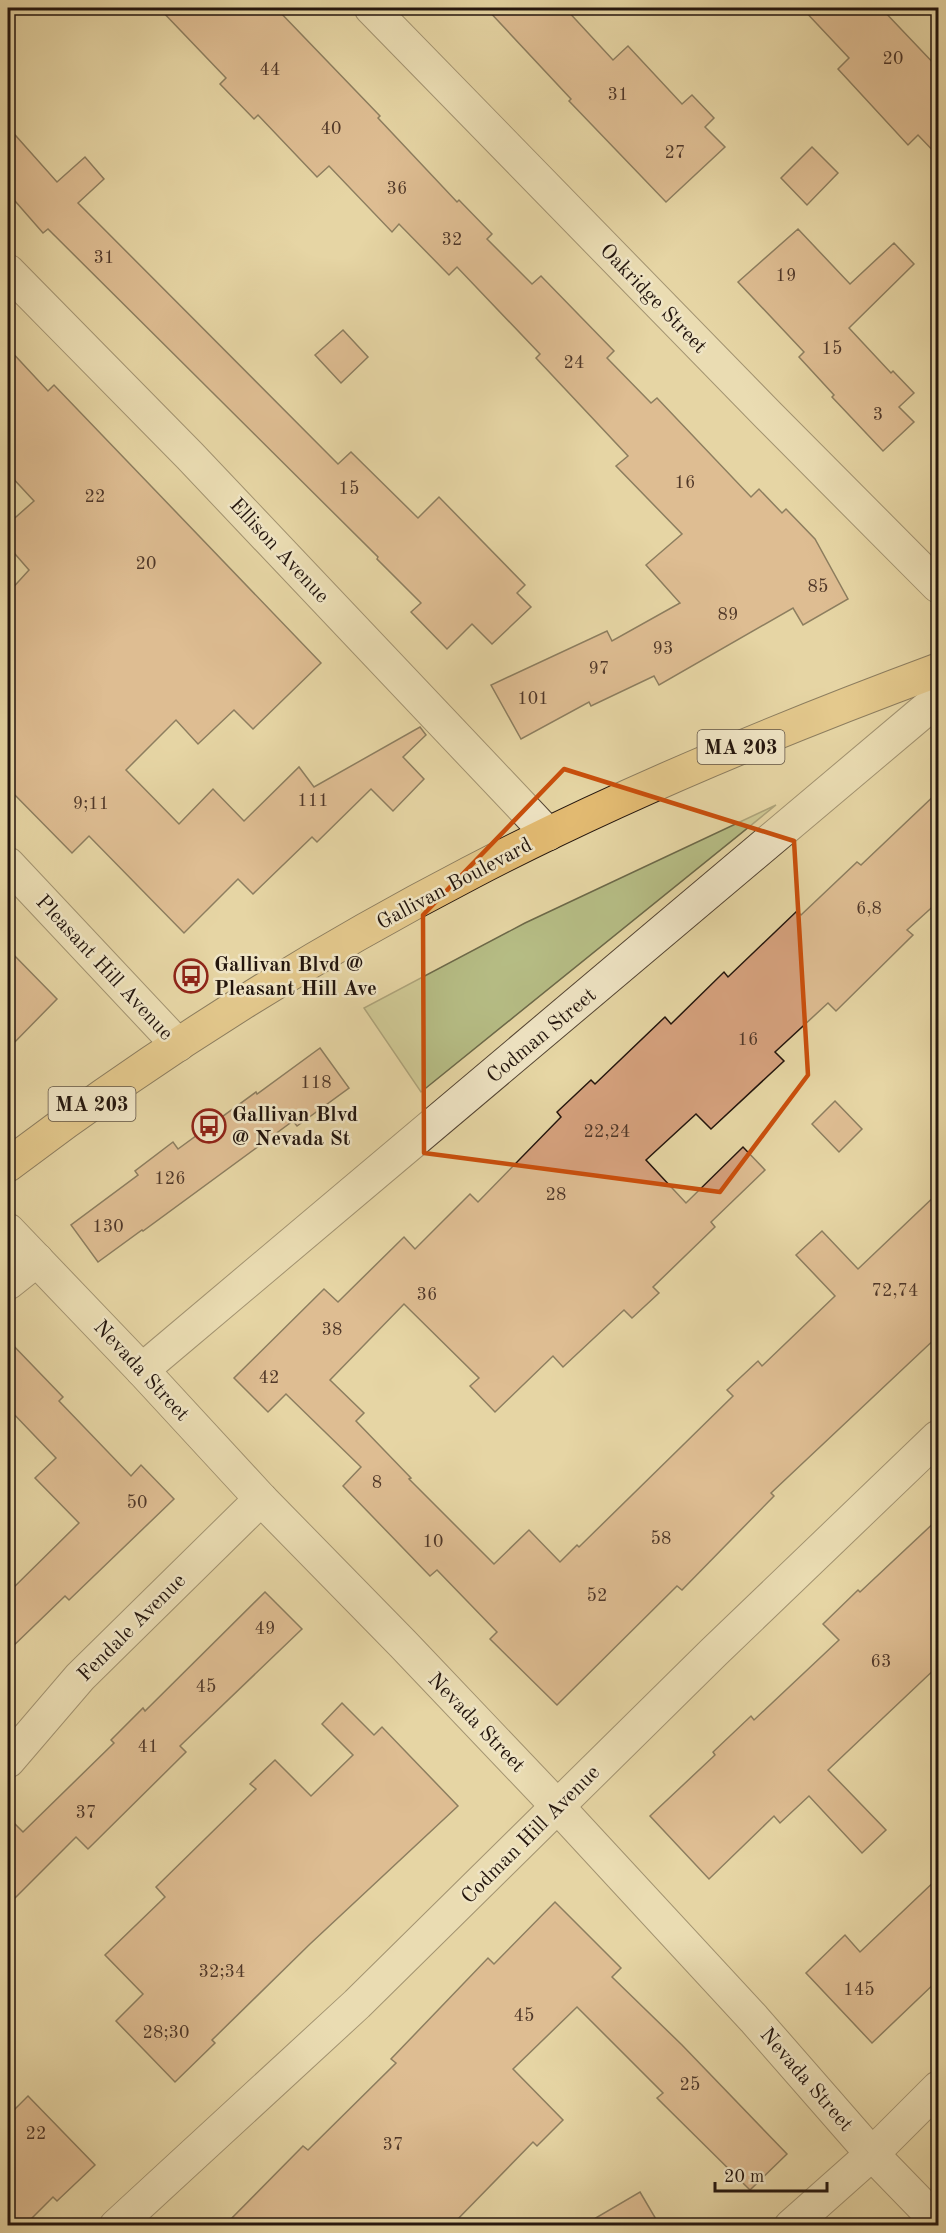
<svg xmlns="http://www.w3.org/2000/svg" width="946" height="2233" font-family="'Old Standard TT',serif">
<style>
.green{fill:#b6bd85;stroke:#6c6949;stroke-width:1.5}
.building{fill:#d5a17d;stroke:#23150d;stroke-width:1.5}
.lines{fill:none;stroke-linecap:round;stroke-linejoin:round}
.minor-casing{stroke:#544533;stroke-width:35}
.trunk-casing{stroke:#23150d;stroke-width:35}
.minor{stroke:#efe4c4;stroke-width:33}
.trunk{stroke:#e3bb72;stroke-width:33}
.marked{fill:none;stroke:#ca4f0c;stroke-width:4.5;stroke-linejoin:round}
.labels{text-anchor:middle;stroke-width:5;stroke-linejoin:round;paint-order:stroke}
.number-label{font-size:18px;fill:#503829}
.shield{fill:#efe4c4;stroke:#605344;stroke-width:1.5}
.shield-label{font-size:20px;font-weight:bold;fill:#23150d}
.street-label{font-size:21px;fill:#23150d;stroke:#efe4c4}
.poi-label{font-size:21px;font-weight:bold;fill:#23150d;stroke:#efe4c4;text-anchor:start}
</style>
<rect width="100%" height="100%" fill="#e6d6a4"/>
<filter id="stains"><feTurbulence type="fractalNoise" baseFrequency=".00333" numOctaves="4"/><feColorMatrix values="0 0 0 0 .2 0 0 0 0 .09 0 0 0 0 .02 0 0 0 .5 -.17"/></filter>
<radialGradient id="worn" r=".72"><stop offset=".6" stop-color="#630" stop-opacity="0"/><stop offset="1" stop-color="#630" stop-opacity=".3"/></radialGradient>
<path class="green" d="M 776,805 L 421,1092 L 364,1008 L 525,923 Z"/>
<g class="building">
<path d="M 159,8 L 276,8 L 380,116 L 378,118 L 457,202 L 459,200 L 492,234 L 487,239 L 532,284 L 541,276 L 614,351 L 607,358 L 651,403 L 657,398 L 751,497 L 759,489 L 782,513 L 786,509 L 815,539 L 848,599 L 803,625 L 793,608 L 659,685 L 654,676 L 591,706 L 589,702 L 521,739 L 491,685 L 607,631 L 612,641 L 680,603 L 646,565 L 682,534 L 616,466 L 628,456 L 536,358 L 540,354 L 457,267 L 449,275 L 399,224 L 392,232 L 329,166 L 317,177 L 258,115 L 254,119 L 220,84 L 226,78 Z"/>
<path d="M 486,8 L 565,8 L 613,60 L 628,46 L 682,104 L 692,95 L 714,118 L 705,127 L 725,147 L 666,202 L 569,101 L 571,99 Z"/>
<path d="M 802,8 L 881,8 L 939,69 L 939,157 L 918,135 L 908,145 L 838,69 L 849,58 Z"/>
<path d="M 8,127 L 57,182 L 85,157 L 104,179 L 78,203 L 338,464 L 351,452 L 418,518 L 439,497 L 525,585 L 517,593 L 531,607 L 492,644 L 472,624 L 447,649 L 411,612 L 421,603 L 377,559 L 378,557 L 48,229 L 43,233 L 8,193 Z"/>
<path d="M 812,147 L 838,173 L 807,205 L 781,178 Z"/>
<path d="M 798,229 L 850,284 L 894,243 L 914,264 L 849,328 L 891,373 L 893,371 L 914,393 L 899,407 L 914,422 L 883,451 L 832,397 L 834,395 L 799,357 L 804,352 L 738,282 Z"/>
<path d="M 343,330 L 368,357 L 341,383 L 315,355 Z"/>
<path d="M 8,348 L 48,391 L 54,385 L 321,663 L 253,729 L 234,710 L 198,744 L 176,720 L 126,770 L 179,824 L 213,789 L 244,821 L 299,767 L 314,787 L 420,727 L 426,735 L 403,757 L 424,779 L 393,811 L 371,789 L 317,842 L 312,837 L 253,894 L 238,879 L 184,933 L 89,836 L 72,853 L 8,788 L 8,593 L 29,570 L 8,546 L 8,524 L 34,501 L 8,473 Z"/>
<path d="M 939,791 L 939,901 L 907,930 L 913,935 L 836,1011 L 828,1003 L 775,1052 L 784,1061 L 711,1129 L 696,1114 L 646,1160 L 686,1203 L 743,1147 L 765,1170 L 711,1222 L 715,1227 L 653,1287 L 659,1293 L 632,1318 L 624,1310 L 563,1367 L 553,1356 L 495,1412 L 470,1386 L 479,1378 L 404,1304 L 330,1380 L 364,1413 L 356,1421 L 411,1478 L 409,1479 L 494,1564 L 529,1530 L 560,1562 L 577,1545 L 579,1547 L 733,1396 L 727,1390 L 758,1361 L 762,1366 L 835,1296 L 796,1255 L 822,1231 L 858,1269 L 939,1192 L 939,1335 L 771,1493 L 774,1496 L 682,1590 L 677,1586 L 557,1705 L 490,1639 L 497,1632 L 437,1570 L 430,1576 L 343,1486 L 361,1467 L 286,1394 L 268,1412 L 234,1378 L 324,1289 L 338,1302 L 404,1237 L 415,1249 L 470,1194 L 478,1202 L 561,1117 L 557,1112 L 591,1080 L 595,1084 L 665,1017 L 671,1024 L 724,972 L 728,977 L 797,911 L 801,915 L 857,862 L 861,865 Z"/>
<path d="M 8,949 L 57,999 L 8,1049 Z"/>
<path d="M 320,1048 L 349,1088 L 297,1126 L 293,1121 L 143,1231 L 142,1230 L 98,1262 L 71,1225 L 138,1175 L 135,1171 L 173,1142 L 178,1149 L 256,1092 L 257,1094 Z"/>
<path d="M 835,1101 L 862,1129 L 839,1152 L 812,1124 Z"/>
<path d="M 8,1340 L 63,1397 L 59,1401 L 131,1476 L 141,1465 L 174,1499 L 69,1600 L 65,1596 L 8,1651 L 8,1593 L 79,1523 L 35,1478 L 56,1458 L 8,1408 Z"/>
<path d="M 939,1518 L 939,1665 L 828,1770 L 886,1830 L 862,1853 L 809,1796 L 780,1823 L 774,1816 L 709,1879 L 650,1816 L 715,1755 L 713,1752 L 751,1716 L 754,1720 L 839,1640 L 823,1624 L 858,1590 L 860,1592 Z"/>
<path d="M 265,1592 L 302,1629 L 180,1746 L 186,1752 L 88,1849 L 76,1837 L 8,1905 L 8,1817 L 23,1832 L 114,1743 L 111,1740 L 143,1708 L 145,1711 Z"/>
<path d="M 342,1703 L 374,1735 L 382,1727 L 458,1806 L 310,1944 L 212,2040 L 215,2043 L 175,2082 L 116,2021 L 143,1994 L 105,1955 L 165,1897 L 156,1887 L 256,1789 L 250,1784 L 275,1760 L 311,1796 L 353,1755 L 322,1724 Z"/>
<path d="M 939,1877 L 939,1979 L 872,2043 L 806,1973 L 845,1935 L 860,1952 Z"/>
<path d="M 555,1902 L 621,1968 L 612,1977 L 682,2045 L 787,2154 L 750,2190 L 657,2098 L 663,2093 L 577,2007 L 513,2069 L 563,2120 L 537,2146 L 533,2142 L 451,2226 L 224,2226 L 303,2146 L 308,2150 L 396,2063 L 391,2059 L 488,1958 L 494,1964 Z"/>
<path d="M 28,2096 L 95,2165 L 57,2201 L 53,2197 L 24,2226 L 8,2226 L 8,2116 Z"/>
<path d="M 640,2192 L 660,2226 L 582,2226 Z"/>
</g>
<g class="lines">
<g class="minor-casing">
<g id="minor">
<path d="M 371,8 L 769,416 L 938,586"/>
<path d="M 8,271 L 190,456 L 548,834"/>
<path d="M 8,864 L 178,1045"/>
<path d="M 8,1230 L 142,1370 L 261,1499 L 403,1644 L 558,1807 L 754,2019 L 872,2154 L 938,2222"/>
<path d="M 8,1283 L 37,1260"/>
<path d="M 142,1370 L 938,699"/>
<path d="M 8,1761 L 80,1677 L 261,1499"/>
<path d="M 116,2226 L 357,2004 L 714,1652 L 938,1437"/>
<path d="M 791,2226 L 872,2154 L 938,2088"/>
</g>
</g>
<g class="trunk-casing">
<path id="trunk" d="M 8,1165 C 153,1055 308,957 470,873 C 621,794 779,729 938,670"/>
</g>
<use href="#minor" class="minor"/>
<use href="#trunk" class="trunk"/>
</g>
<path d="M0 0H946V2233H0ZM 564,769 L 794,841 L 808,1075 L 720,1192 L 424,1153 L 423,915 Z" fill="#e6d6a4" fill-opacity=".55" fill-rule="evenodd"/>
<path class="marked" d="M 564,769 L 794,841 L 808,1075 L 720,1192 L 424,1153 L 423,915 Z"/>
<defs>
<g id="bus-ring" transform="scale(1.725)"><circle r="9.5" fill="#efe4c4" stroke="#8f2418" stroke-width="1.5"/><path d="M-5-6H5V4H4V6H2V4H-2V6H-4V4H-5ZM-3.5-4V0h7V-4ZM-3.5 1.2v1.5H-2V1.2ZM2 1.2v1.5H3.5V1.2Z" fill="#8f2418"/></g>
</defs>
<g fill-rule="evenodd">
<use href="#bus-ring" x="191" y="976"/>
<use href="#bus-ring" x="209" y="1126"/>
</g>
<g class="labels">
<g class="number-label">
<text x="893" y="64">20</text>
<text x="270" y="75">44</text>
<text x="618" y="100">31</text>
<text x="331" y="134">40</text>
<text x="675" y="158">27</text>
<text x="397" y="194">36</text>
<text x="452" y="245">32</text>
<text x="104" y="263">31</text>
<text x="786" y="281">19</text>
<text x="832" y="354">15</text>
<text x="574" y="368">24</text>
<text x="878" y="420">3</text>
<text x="685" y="488">16</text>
<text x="349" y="494">15</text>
<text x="95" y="502">22</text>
<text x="146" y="569">20</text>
<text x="818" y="592">85</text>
<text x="728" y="620">89</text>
<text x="663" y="654">93</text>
<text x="599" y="674">97</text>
<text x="533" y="704">101</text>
<text x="313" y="806">111</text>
<text x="91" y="809">9;11</text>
<text x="869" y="914">6,8</text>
<text x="748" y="1045">16</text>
<text x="316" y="1088">118</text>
<text x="607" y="1137">22,24</text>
<text x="170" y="1184">126</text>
<text x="556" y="1200">28</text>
<text x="108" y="1232">130</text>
<text x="895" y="1296">72,74</text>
<text x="427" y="1300">36</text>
<text x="332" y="1335">38</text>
<text x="269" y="1383">42</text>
<text x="377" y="1488">8</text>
<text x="137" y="1508">50</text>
<text x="661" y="1544">58</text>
<text x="433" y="1547">10</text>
<text x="597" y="1601">52</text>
<text x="265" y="1634">49</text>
<text x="881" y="1667">63</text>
<text x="206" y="1692">45</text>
<text x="148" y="1752">41</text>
<text x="86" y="1818">37</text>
<text x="222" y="1977">32;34</text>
<text x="859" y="1995">145</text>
<text x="524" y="2021">45</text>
<text x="166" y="2038">28;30</text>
<text x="690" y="2090">25</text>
<text x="36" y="2139">22</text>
<text x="393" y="2150">37</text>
</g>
<g class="shield">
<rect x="697.5" y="730" width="87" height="34" rx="4.5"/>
<rect x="48.5" y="1087" width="87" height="34" rx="4.5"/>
</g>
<g class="shield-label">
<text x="741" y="754">MA 203</text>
<text x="92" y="1111">MA 203</text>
</g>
<g class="street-label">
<text transform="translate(654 298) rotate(46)" y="7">Oakridge Street</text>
<text transform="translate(280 550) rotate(47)" y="7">Ellison Avenue</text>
<text transform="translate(454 883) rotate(-28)" y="7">Gallivan Boulevard</text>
<text transform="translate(105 967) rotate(47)" y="7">Pleasant Hill Avenue</text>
<text transform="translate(541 1035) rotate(-40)" y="7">Codman Street</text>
<text transform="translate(142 1370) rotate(47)" y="7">Nevada Street</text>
<text transform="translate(131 1627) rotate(-45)" y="7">Fendale Avenue</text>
<text transform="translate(477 1722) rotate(46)" y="7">Nevada Street</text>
<text transform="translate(530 1834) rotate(-45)" y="7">Codman Hill Avenue</text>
<text transform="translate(807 2079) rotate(49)" y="7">Nevada Street</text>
</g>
<g class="poi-label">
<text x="214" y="971">Gallivan Blvd @<tspan x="214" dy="24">Pleasant Hill Ave</tspan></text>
<text x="232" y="1121">Gallivan Blvd<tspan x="232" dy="24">@ Nevada St</tspan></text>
</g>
</g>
<rect width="946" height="2233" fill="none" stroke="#e6d6a4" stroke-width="30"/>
<rect x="9" y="9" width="928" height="2215" fill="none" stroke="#23150d" stroke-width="3"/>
<rect x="15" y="15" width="916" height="2203" fill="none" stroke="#23150d" stroke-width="1.5"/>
<path d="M715 2182v9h112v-9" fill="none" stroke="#23150d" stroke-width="3"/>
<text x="724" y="2182" font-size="18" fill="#23150d" stroke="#efe4c4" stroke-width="4.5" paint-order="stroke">20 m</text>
<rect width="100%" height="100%" filter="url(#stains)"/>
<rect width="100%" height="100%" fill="url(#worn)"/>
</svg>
